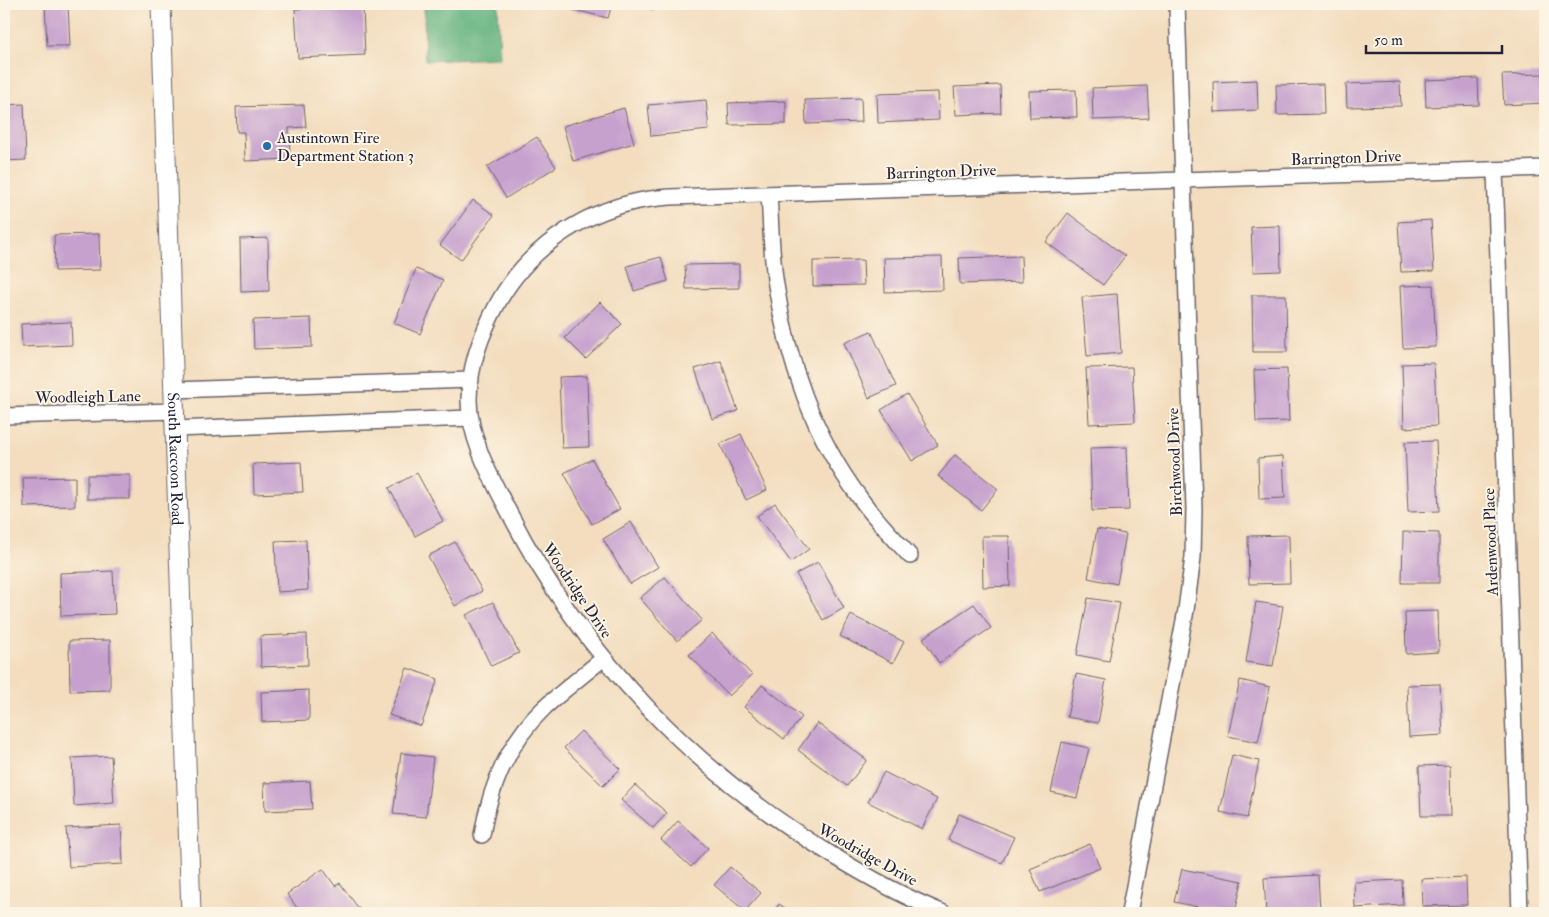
<svg xmlns="http://www.w3.org/2000/svg" width="1549" height="917" font-family="'IM FELL Double Pica',serif">
<style>
.forest{fill:#64b27e;stroke:#436a5c}
.building{fill:#c6a1ce}
.lines{fill:none;stroke-linecap:round;stroke-linejoin:round}
.minor-casing{stroke:#6b6369;stroke-width:18}
.tertiary-casing{stroke:#6b6369;stroke-width:21}
.minor{stroke:#fff;stroke-width:15}
.tertiary{stroke:#fff;stroke-width:19}
.poi-dot{fill:#1f6fb2;stroke:#fcf5e5;stroke-width:2}
.labels{text-anchor:middle;stroke-width:4;stroke-linejoin:round;paint-order:stroke}
.poi-label{font-size:16px;fill:#22223b;stroke:#fcf5e5;text-anchor:start}
.street-label{font-size:16px;fill:#22223b;stroke:#fcf5e5}
</style>
<rect width="100%" height="100%" fill="#fcf5e5"/>
<filter id="ink" filterUnits="userSpaceOnUse"><feTurbulence type="fractalNoise" baseFrequency=".02" numOctaves="2"/><feDisplacementMap in="SourceGraphic" scale="10" xChannelSelector="R" yChannelSelector="G"/><feConvolveMatrix kernelMatrix="1 2 1 2 8 2 1 2 1" color-interpolation-filters="sRGB"/></filter>
<filter id="wash" filterUnits="userSpaceOnUse"><feTurbulence type="fractalNoise" baseFrequency=".0096" numOctaves="4" result="noise"/><feDisplacementMap in="SourceGraphic" scale="20" xChannelSelector="R" yChannelSelector="G"/><feGaussianBlur stdDeviation="1.12" result="paint"/><feColorMatrix in="noise" values="0 0 0 0 0 0 0 0 0 0 0 0 0 0 0 0 0 1.4 0 .05"/><feComposite in="paint" operator="in"/></filter>
<g filter="url(#wash)">
<rect width="100%" height="100%" fill="#f3ddbe"/>
<path class="forest" d="M 424,4 L 498,4 L 500,58 L 425,61 Z"/>
<g id="blocks">
<g class="building">
<path d="M 45,4 L 68,4 L 70,46 L 47,46 Z"/>
<path d="M 571,4 L 612,4 L 608,18 L 570,9 Z"/>
<path d="M 647,4 L 664,4 L 652,11 Z"/>
<path d="M 363,7 L 365,55 L 298,58 L 295,9 Z"/>
<path d="M 1545,74 L 1545,103 L 1504,105 L 1502,75 Z"/>
<path d="M 1478,78 L 1479,105 L 1426,107 L 1425,80 Z"/>
<path d="M 1257,80 L 1258,110 L 1214,112 L 1213,82 Z"/>
<path d="M 1400,82 L 1401,106 L 1347,107 L 1346,84 Z"/>
<path d="M 1323,84 L 1324,114 L 1277,115 L 1276,85 Z"/>
<path d="M 1000,85 L 1001,113 L 956,115 L 954,87 Z"/>
<path d="M 1147,86 L 1149,118 L 1093,120 L 1092,88 Z"/>
<path d="M 1076,90 L 1077,117 L 1030,118 L 1029,91 Z"/>
<path d="M 938,92 L 939,120 L 878,123 L 877,94 Z"/>
<path d="M 861,98 L 862,122 L 806,124 L 805,100 Z"/>
<path d="M 706,100 L 709,130 L 651,136 L 648,105 Z"/>
<path d="M 786,101 L 786,124 L 729,125 L 728,103 Z"/>
<path d="M 24,104 L 26,160 L 4,161 L 4,105 Z"/>
<path d="M 304,105 L 306,127 L 289,128 L 290,159 L 245,161 L 244,132 L 237,132 L 236,107 Z"/>
<path d="M 624,108 L 634,143 L 573,161 L 563,126 Z"/>
<path d="M 537,137 L 556,167 L 506,198 L 487,167 Z"/>
<path d="M 473,200 L 494,215 L 461,260 L 440,245 Z"/>
<path d="M 1068,213 L 1125,256 L 1103,285 L 1046,242 Z"/>
<path d="M 1431,220 L 1434,271 L 1401,272 L 1398,222 Z"/>
<path d="M 1280,226 L 1281,271 L 1253,272 L 1251,227 Z"/>
<path d="M 99,234 L 100,270 L 55,271 L 54,235 Z"/>
<path d="M 268,238 L 269,291 L 241,292 L 240,239 Z"/>
<path d="M 1021,256 L 1022,282 L 960,284 L 959,258 Z"/>
<path d="M 661,257 L 668,281 L 634,291 L 627,266 Z"/>
<path d="M 942,257 L 943,290 L 885,292 L 884,258 Z"/>
<path d="M 863,260 L 864,285 L 813,286 L 813,261 Z"/>
<path d="M 739,264 L 739,288 L 686,289 L 685,265 Z"/>
<path d="M 416,269 L 443,280 L 420,334 L 394,323 Z"/>
<path d="M 1433,285 L 1436,347 L 1403,348 L 1400,286 Z"/>
<path d="M 1117,294 L 1121,353 L 1087,356 L 1082,297 Z"/>
<path d="M 1252,295 L 1286,295 L 1287,352 L 1253,352 Z"/>
<path d="M 600,302 L 622,324 L 586,359 L 565,338 Z"/>
<path d="M 311,318 L 312,347 L 254,349 L 253,320 Z"/>
<path d="M 71,322 L 72,345 L 22,347 L 21,324 Z"/>
<path d="M 871,331 L 896,386 L 869,398 L 844,343 Z"/>
<path d="M 721,361 L 738,411 L 712,419 L 695,369 Z"/>
<path d="M 1434,363 L 1437,426 L 1404,428 L 1402,364 Z"/>
<path d="M 1132,367 L 1135,422 L 1089,424 L 1086,368 Z"/>
<path d="M 1287,369 L 1289,421 L 1256,422 L 1254,370 Z"/>
<path d="M 587,376 L 589,447 L 562,448 L 559,377 Z"/>
<path d="M 907,394 L 938,445 L 912,461 L 881,410 Z"/>
<path d="M 741,434 L 767,490 L 746,500 L 720,444 Z"/>
<path d="M 1436,441 L 1439,511 L 1408,512 L 1405,442 Z"/>
<path d="M 1127,447 L 1129,510 L 1092,511 L 1090,448 Z"/>
<path d="M 955,455 L 998,489 L 981,510 L 938,476 Z"/>
<path d="M 1283,456 L 1285,498 L 1259,499 L 1258,458 Z"/>
<path d="M 592,459 L 620,509 L 592,524 L 564,473 Z"/>
<path d="M 301,462 L 303,492 L 254,494 L 253,464 Z"/>
<path d="M 417,473 L 443,521 L 415,536 L 389,488 Z"/>
<rect x="87" y="475" width="43" height="24"/>
<path d="M 75,477 L 75,506 L 24,507 L 23,478 Z"/>
<path d="M 4,483 L 6,483 L 7,511 L 4,511 Z"/>
<path d="M 775,503 L 809,549 L 791,562 L 757,516 Z"/>
<path d="M 631,522 L 658,567 L 630,584 L 603,539 Z"/>
<path d="M 1097,529 L 1126,534 L 1117,584 L 1088,578 Z"/>
<path d="M 1403,532 L 1439,533 L 1439,583 L 1402,583 Z"/>
<path d="M 1289,535 L 1290,583 L 1249,584 L 1248,536 Z"/>
<path d="M 982,536 L 1009,536 L 1010,586 L 983,587 Z"/>
<path d="M 306,540 L 308,590 L 277,592 L 275,541 Z"/>
<path d="M 455,542 L 482,591 L 455,606 L 428,556 Z"/>
<path d="M 818,562 L 844,608 L 823,620 L 796,574 Z"/>
<path d="M 113,571 L 115,614 L 61,616 L 60,573 Z"/>
<path d="M 665,577 L 702,620 L 677,641 L 640,598 Z"/>
<path d="M 1088,598 L 1120,603 L 1109,661 L 1077,655 Z"/>
<path d="M 493,602 L 519,653 L 491,666 L 466,615 Z"/>
<path d="M 1256,602 L 1283,606 L 1273,666 L 1246,662 Z"/>
<path d="M 974,604 L 991,628 L 939,663 L 923,638 Z"/>
<path d="M 1438,611 L 1439,652 L 1406,654 L 1405,612 Z"/>
<path d="M 851,615 L 904,642 L 893,663 L 840,636 Z"/>
<path d="M 712,633 L 752,675 L 729,696 L 689,655 Z"/>
<path d="M 307,634 L 308,665 L 261,667 L 260,636 Z"/>
<path d="M 110,640 L 110,690 L 70,691 L 69,641 Z"/>
<path d="M 407,668 L 438,679 L 421,726 L 389,715 Z"/>
<path d="M 1076,674 L 1106,680 L 1098,723 L 1067,717 Z"/>
<path d="M 1240,680 L 1270,687 L 1258,742 L 1228,736 Z"/>
<path d="M 1440,684 L 1443,735 L 1409,737 L 1407,685 Z"/>
<path d="M 762,685 L 802,717 L 784,739 L 744,707 Z"/>
<path d="M 309,690 L 309,720 L 262,722 L 261,692 Z"/>
<path d="M 817,723 L 867,760 L 847,786 L 798,750 Z"/>
<path d="M 581,731 L 620,769 L 603,786 L 564,748 Z"/>
<path d="M 1062,742 L 1089,748 L 1077,798 L 1051,792 Z"/>
<path d="M 401,753 L 433,757 L 426,817 L 393,814 Z"/>
<path d="M 1232,755 L 1259,761 L 1247,818 L 1220,812 Z"/>
<path d="M 111,756 L 114,803 L 74,806 L 72,758 Z"/>
<path d="M 1450,765 L 1451,816 L 1421,816 L 1419,766 Z"/>
<path d="M 884,772 L 937,799 L 922,829 L 868,802 Z"/>
<path d="M 310,781 L 312,809 L 265,811 L 264,783 Z"/>
<path d="M 635,785 L 667,813 L 653,828 L 621,800 Z"/>
<path d="M 959,814 L 1014,837 L 1002,863 L 948,840 Z"/>
<path d="M 678,821 L 708,848 L 691,867 L 661,840 Z"/>
<path d="M 121,825 L 123,864 L 69,867 L 66,828 Z"/>
<path d="M 1090,844 L 1100,868 L 1040,892 L 1030,869 Z"/>
<path d="M 730,867 L 761,893 L 745,911 L 714,885 Z"/>
<path d="M 323,869 L 335,886 L 340,883 L 362,913 L 297,913 L 300,912 L 287,894 Z"/>
<path d="M 1182,869 L 1242,881 L 1235,913 L 1227,913 L 1174,902 Z"/>
<path d="M 1318,875 L 1320,911 L 1266,913 L 1264,878 Z"/>
<path d="M 1466,877 L 1467,905 L 1422,906 L 1421,879 Z"/>
<path d="M 1402,880 L 1403,905 L 1355,908 L 1354,882 Z"/>
<path d="M 779,904 L 793,913 L 773,913 Z"/>
</g>
</g>
</g>
<g filter="url(#ink)">
<use href="#blocks" fill-opacity="0" stroke="#6b6369" stroke-width="1"/>
<g class="lines">
<g class="minor-casing">
<g id="minor">
<path d="M 1495,170 L 1520,913"/>
<path d="M 769,194 C 771,224 771,256 776,285 C 787,360 814,437 860,498 C 875,519 893,537 910,556"/>
<path d="M 173,390 L 471,380"/>
<path d="M 4,416 L 174,411"/>
<path d="M 174,429 L 471,418"/>
<path d="M 482,835 C 490,787 509,741 545,707 C 564,690 584,674 604,658"/>
<path d="M 944,913 C 904,897 866,876 829,853 C 694,771 584,657 511,516 C 493,481 469,440 469,400 C 469,365 483,330 499,301 C 528,250 578,215 634,202 C 646,199 658,198 670,197 L 1545,168"/>
<path d="M 1129,913 L 1186,610 L 1193,557 L 1194,508 L 1177,4"/>
</g>
</g>
<g class="tertiary-casing">
<g id="tertiary">
<path id="s1" d="M 161,4 L 191,913"/>
</g>
</g>
<use href="#minor" class="minor"/>
<use href="#tertiary" class="tertiary"/>
</g>
</g>
<circle class="poi-dot" cx="267" cy="146" r="5"/>
<g class="labels">
<g class="poi-label">
<text x="277" y="143">Austintown Fire<tspan x="277" dy="18">Department Station 3</tspan></text>
</g>
<g class="street-label">
<text transform="translate(1346 157) rotate(-2)" y="6">Barrington Drive</text>
<text transform="translate(941 171) rotate(-2)" y="6">Barrington Drive</text>
<text transform="translate(88 396) rotate(-1)" y="6">Woodleigh Lane</text>
<text dy="6" stroke="none"><textPath href="#s1" startOffset="455">South Raccoon Road</textPath></text>
<text transform="translate(1174 462) rotate(-92)" y="6">Birchwood Drive</text>
<text transform="translate(1490 542) rotate(-92)" y="6">Ardenwood Place</text>
<text transform="translate(578 590) rotate(56)" y="6">Woodridge Drive</text>
<text transform="translate(868 854) rotate(29)" y="6">Woodridge Drive</text>
</g>
</g>
<rect width="1549" height="917" fill="none" stroke="#fcf5e5" stroke-width="20"/>
<path d="M1366 45v8h136v-8" fill="none" stroke="#22223b" stroke-width="2.5"/>
<text x="1374" y="45" font-size="15" fill="#22223b" stroke="#fcf5e5" stroke-width="4" paint-order="stroke">50 m</text>
</svg>
